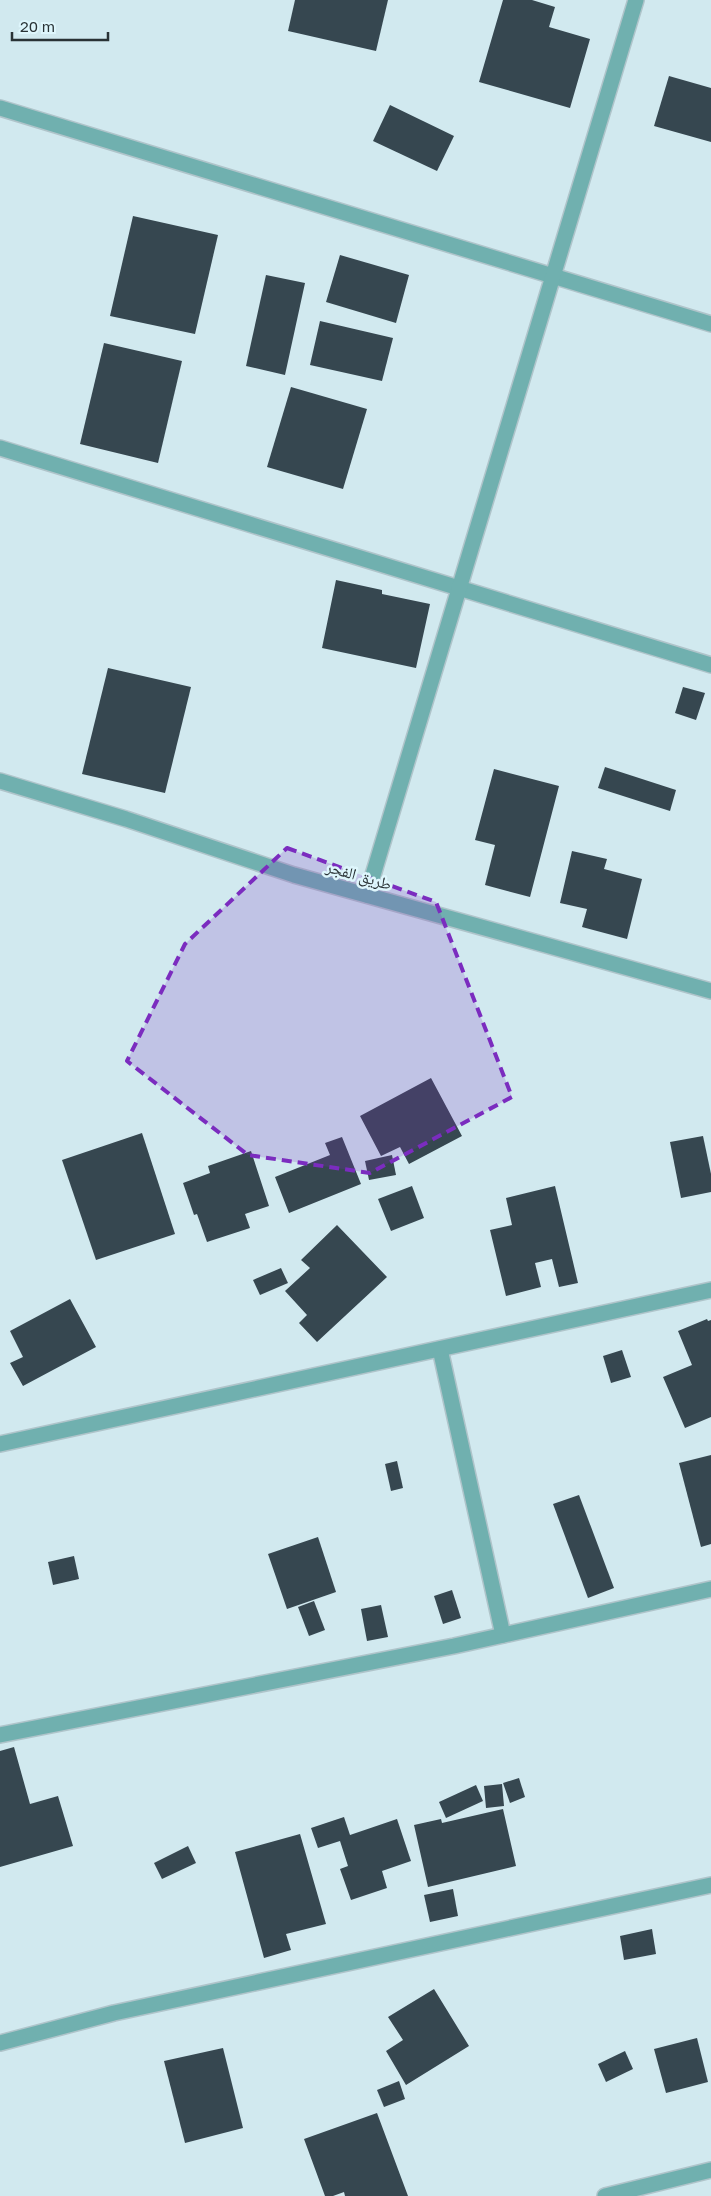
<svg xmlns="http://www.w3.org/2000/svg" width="711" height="2196" font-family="'Golos Text','Noto Naskh Arabic',sans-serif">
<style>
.building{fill:#364750}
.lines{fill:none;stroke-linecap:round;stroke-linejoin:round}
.minor-casing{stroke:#afc4ca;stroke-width:18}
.minor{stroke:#70b0af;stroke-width:15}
.marked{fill:#7b2cbf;fill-opacity:0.2;stroke:#7b2cbf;stroke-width:4;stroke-dasharray:10 6;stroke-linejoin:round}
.labels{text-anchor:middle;stroke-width:5;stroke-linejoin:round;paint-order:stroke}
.street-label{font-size:16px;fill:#293235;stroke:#def6fc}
</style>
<rect width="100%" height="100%" fill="#d1e9ef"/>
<g class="building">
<path d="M 295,0 L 388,0 L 376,51 L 288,31 Z"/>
<path d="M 503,0 L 532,0 L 555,7 L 549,27 L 590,39 L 570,108 L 479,82 Z"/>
<path d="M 669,76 L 711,88 L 711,142 L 654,126 Z"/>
<path d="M 390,105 L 454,136 L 437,171 L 373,141 Z"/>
<path d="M 133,216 L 218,235 L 195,334 L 110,316 Z"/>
<path d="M 340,255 L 409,275 L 396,323 L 326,302 Z"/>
<path d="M 266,275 L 305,283 L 285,375 L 246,366 Z"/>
<path d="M 320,321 L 393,338 L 382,381 L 310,365 Z"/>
<path d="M 104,343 L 182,361 L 158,463 L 80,444 Z"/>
<path d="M 291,387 L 367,409 L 343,489 L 267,467 Z"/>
<path d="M 336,580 L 382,590 L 382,594 L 430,604 L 416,668 L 322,648 Z"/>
<path d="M 108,668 L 191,687 L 165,793 L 82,774 Z"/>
<path d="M 683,687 L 705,693 L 696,720 L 675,713 Z"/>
<path d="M 605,767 L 676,790 L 670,811 L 598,788 Z"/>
<path d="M 494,769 L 559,786 L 530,897 L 485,885 L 495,845 L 475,840 Z"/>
<path d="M 572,851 L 607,859 L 604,869 L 642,879 L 627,939 L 582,927 L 587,909 L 560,903 Z"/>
<path d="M 431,1078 L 462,1136 L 409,1164 L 400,1147 L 381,1156 L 360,1116 Z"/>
<path d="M 142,1133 L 175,1234 L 96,1260 L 62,1160 Z"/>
<path d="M 703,1136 L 711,1174 L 711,1192 L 681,1198 L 670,1142 Z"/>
<path d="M 342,1137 L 361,1184 L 289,1213 L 275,1177 L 330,1155 L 325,1143 Z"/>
<path d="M 251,1151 L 269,1206 L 245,1214 L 250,1228 L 207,1242 L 197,1214 L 194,1215 L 183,1183 L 210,1173 L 208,1166 Z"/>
<path d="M 392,1155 L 396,1175 L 369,1180 L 365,1161 Z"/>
<path d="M 412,1186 L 424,1218 L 391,1231 L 378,1199 Z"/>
<path d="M 555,1186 L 578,1283 L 559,1287 L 552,1259 L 535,1263 L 541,1287 L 506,1296 L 490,1230 L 512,1225 L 506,1198 Z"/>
<path d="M 337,1225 L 387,1277 L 317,1342 L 299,1323 L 307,1315 L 285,1291 L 310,1268 L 301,1260 Z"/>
<path d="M 281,1268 L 288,1283 L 260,1295 L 253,1280 Z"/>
<path d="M 70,1299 L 96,1347 L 23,1386 L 10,1363 L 23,1357 L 10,1331 Z"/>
<path d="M 707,1319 L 708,1321 L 711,1320 L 711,1417 L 685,1428 L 663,1377 L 692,1365 L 678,1331 Z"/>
<path d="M 622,1350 L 631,1377 L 611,1383 L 603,1356 Z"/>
<path d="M 711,1455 L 711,1544 L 701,1547 L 679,1463 Z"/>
<path d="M 397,1461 L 403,1488 L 391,1491 L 385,1464 Z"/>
<path d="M 579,1495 L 614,1588 L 588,1598 L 553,1504 Z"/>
<path d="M 318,1537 L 336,1592 L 287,1609 L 268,1554 Z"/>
<path d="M 74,1556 L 79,1579 L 53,1585 L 48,1562 Z"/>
<path d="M 452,1590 L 461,1618 L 443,1624 L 434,1596 Z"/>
<path d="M 314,1601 L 325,1630 L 309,1636 L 298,1607 Z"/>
<path d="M 381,1605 L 388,1637 L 367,1641 L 361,1609 Z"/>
<path d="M 14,1747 L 30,1804 L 58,1796 L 73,1846 L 0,1867 L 0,1751 Z"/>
<path d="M 519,1778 L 525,1797 L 510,1803 L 503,1783 Z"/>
<path d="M 502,1784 L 504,1806 L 486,1808 L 484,1786 Z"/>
<path d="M 476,1785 L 483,1801 L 446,1818 L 439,1802 Z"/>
<path d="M 503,1809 L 516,1866 L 428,1887 L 414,1825 L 441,1819 L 442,1823 Z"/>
<path d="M 344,1817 L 350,1835 L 397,1819 L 411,1861 L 382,1871 L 387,1888 L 351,1900 L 340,1869 L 348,1866 L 340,1841 L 318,1848 L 311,1828 Z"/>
<path d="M 300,1834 L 326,1924 L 286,1934 L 291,1950 L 264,1958 L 235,1852 Z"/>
<path d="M 188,1846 L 196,1863 L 162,1879 L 154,1863 Z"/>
<path d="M 453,1889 L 458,1916 L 430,1922 L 424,1895 Z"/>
<path d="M 652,1929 L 656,1954 L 624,1960 L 620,1936 Z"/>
<path d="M 434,1989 L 469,2046 L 406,2085 L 386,2051 L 403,2040 L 388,2017 Z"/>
<path d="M 697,2038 L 708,2082 L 666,2093 L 654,2049 Z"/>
<path d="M 223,2048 L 243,2128 L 185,2143 L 164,2061 Z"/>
<path d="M 625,2051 L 633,2069 L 606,2082 L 598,2064 Z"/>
<path d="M 399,2081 L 405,2099 L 384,2107 L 377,2090 Z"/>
<path d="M 377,2113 L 408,2196 L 345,2196 L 344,2192 L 333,2196 L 325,2196 L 304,2139 Z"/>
</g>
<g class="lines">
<g class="minor-casing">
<g id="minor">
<path d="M 0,108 L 711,324"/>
<path d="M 0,448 L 711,665"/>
<path d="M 0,781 L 126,819 L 294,875 L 711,991"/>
<path d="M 367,895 L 636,0"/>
<path d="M 440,1349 L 503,1635"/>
<path d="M 0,1444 L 711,1290"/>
<path d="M 0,1735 L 454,1646 L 711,1589"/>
<path d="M 0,2043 L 114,2013 L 711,1885"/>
<path d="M 605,2196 L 711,2170"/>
</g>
</g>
<use href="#minor" class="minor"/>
</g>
<path class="marked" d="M 287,848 L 436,902 L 512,1097 L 370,1173 L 248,1155 L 127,1061 L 185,944 Z"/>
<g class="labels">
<g class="street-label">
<text transform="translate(359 875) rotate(16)" y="6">طريق الفجر</text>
</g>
</g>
<path d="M12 32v8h96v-8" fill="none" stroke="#293235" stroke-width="2.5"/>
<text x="20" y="32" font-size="15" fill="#293235" stroke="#def6fc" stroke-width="4" paint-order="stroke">20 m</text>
</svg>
